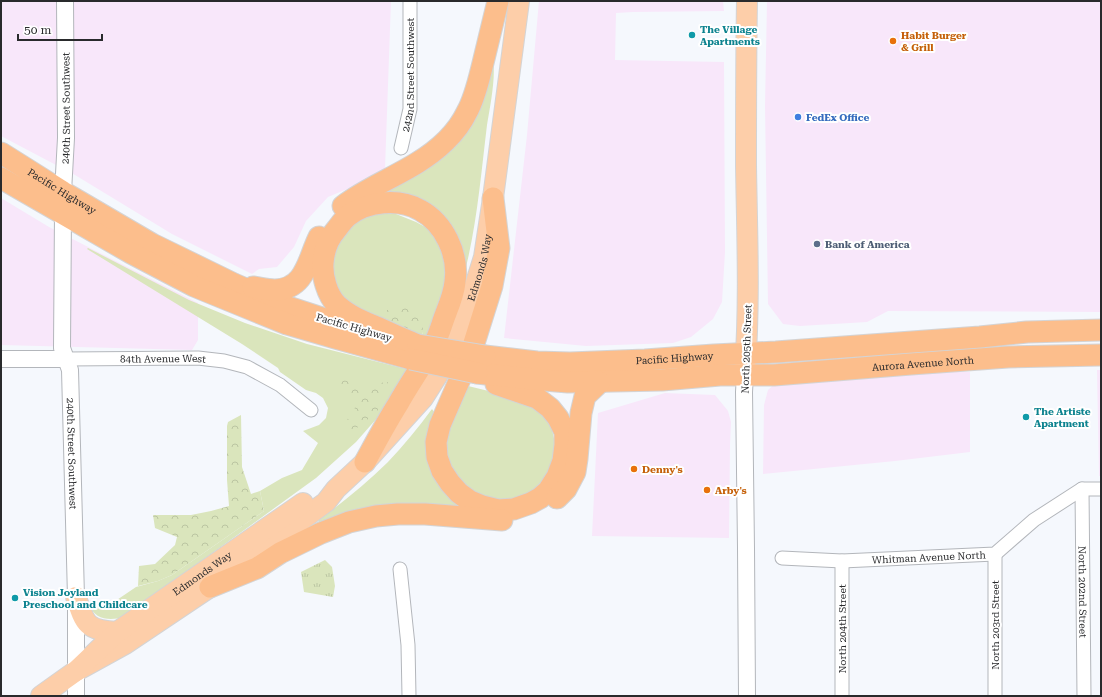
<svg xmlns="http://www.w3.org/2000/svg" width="1102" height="697" font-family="'Roboto Serif',serif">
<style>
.commercial{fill:#f8e7fa}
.green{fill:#dae5bc}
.forest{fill:url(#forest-crowns)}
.park{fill:url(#park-tufts)}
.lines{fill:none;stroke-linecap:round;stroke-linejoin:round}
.minor-casing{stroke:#b3b6bb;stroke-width:15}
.tertiary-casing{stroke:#b3b6bb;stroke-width:18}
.primary-casing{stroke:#d4d4d5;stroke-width:22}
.trunk-casing{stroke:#d4d4d5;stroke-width:23}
.minor{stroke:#fff;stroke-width:13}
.tertiary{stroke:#fff;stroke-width:16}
.primary{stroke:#fdcea9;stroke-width:20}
.trunk{stroke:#fcbe8c;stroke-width:21}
.trunk-bridge-casing{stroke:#d4d4d5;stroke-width:23;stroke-linecap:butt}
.trunk-bridge{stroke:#fcbe8c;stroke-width:21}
.culture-dot{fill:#0f9aa8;stroke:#fff;stroke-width:1.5}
.food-dot{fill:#e8710a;stroke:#fff;stroke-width:1.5}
.shop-dot{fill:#3f7fe0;stroke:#fff;stroke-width:1.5}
.service-dot{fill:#5c6f8a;stroke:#fff;stroke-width:1.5}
.labels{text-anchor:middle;stroke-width:4;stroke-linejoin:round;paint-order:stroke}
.culture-label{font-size:10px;font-weight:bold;fill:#0d838f;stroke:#fff;text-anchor:start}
.food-label{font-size:10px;font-weight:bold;fill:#c56008;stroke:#fff;text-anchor:start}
.street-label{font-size:10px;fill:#292a2c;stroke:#fff}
.shop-label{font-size:10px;font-weight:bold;fill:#366cbe;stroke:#fff;text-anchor:start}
.service-label{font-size:10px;font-weight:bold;fill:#4e5e75;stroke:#fff;text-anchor:start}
</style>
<defs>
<pattern id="forest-crowns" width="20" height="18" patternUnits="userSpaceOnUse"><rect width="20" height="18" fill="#dae5bc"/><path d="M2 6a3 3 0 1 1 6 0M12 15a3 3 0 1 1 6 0" fill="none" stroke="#bbc5a2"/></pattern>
<pattern id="park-tufts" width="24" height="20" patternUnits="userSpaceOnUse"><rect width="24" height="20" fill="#dae5bc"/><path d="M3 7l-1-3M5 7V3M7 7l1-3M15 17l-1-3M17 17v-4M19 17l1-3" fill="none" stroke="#bbc5a2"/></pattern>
</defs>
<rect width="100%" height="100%" fill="#f5f8fd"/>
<g class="commercial">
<path d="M 1,1 L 391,1 L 385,169 L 352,187 L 328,197 L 306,221 L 294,247 L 277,267 L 259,269 L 252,274 L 172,234 L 75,175 L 1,136 Z"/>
<path d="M 539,1 L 723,1 L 724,11 L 633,12 L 616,13 L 615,60 L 724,62 L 725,252 L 722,302 L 713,319 L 691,337 L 673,343 L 586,346 L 504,338 L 527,135 Z"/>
<path d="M 767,1 L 1101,1 L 1101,312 L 888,311 L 867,322 L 800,326 L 783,324 L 768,304 L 765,106 Z"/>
<path d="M 1,198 L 49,227 L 198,303 L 198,340 L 192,350 L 1,345 Z"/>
<path d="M 1097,370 L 1101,370 L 1101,476 L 1099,476 Z"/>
<path d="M 904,371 L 970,372 L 970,452 L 895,461 L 763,474 L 764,405 L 768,390 L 777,382 Z"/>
<path d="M 665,393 L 715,395 L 728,411 L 731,422 L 730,445 L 729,538 L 592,536 L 598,413 Z"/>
</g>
<g class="green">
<path d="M 493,61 C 496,77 490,107 487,125 C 481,174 477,224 465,271 L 458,250 L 390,196 L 389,186 L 417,170 Z"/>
<path d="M 378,214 L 396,214 L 416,222 L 429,229 L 440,242 L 445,256 L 448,283 L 428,337 L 422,335 L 423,332 L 379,319 L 351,306 L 338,292 L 331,272 L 337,244 L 350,227 L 357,222 L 366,217 Z"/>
<path d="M 88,248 L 189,300 L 245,323 L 307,344 L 410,370 L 385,409 L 356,442 L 316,478 L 124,617 C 110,621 94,620 89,604 L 105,608 L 136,587 L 158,581 L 172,575 L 264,511 L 260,491 L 282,478 L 302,470 L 318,443 L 303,431 L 319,425 L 326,418 L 328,408 L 323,398 L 316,393 L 306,390 L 280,372 L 278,368 L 242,344 L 87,249 Z"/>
<path d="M 464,385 L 513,397 L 537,409 L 551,425 L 555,443 L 555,451 L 549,472 L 543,480 L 535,488 L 527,494 L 510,500 L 486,500 L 456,481 L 442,442 Z"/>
<path d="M 432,409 L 434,412 L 433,418 L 465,508 L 318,523 L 319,520 C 343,502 367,483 388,462 C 404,445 418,428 432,409 Z"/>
</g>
<g class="forest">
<path d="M 406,308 L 422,315 L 423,332 L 422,335 L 379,319 L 387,310 Z"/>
<path d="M 337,379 L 349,381 L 362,385 L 388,382 L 377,412 L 353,431 L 345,423 L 355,408 L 350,396 L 335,387 Z"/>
<path d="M 241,415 L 242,467 L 251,494 L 260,491 L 264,511 L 172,575 L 158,581 L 138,586 L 139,566 L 155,564 L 175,545 L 177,537 L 155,528 L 153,515 L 191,515 L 211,511 L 229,506 L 227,480 L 227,426 L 228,422 Z"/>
</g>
<path class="park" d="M 325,560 L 332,567 L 335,586 L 333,597 L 304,592 L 301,572 Z"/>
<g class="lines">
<g class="minor-casing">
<g id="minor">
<path id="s1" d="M 401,148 L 410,109 L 410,1"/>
<path id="s2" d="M 66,359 L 198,358 L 224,361 L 247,367 L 280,385 L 311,410"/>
<path id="s3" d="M 1082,489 L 1084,696"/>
<path d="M 995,554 L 995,696"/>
<path id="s4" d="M 782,558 L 842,561 L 995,554 L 1034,520 L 1082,489 L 1101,489"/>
<path d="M 842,561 L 842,696"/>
<path d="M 400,569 L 408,645 L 409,696"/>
</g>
</g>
<g class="tertiary-casing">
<g id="tertiary">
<path id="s5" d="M 63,192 L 66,138 L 65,1"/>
<path id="s6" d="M 63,213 L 62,348 L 70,370 L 76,597 L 76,696"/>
<path d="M 1,359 L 66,359"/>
<path d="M 745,375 L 744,392 L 746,548 L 747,696"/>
</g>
</g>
<g class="primary-casing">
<g id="primary">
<path d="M 745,369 C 750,301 747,233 746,165 C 746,111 746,56 747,1"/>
<path d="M 76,597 C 85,625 87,630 117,632"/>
<path id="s7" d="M 76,671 L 125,644 L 210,587 L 326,502 L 336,489 L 365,462 L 423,398 L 437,376 L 458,340 L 484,257 L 493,198 L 519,1"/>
<path id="s8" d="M 41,696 L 76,671 L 117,632 L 303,503"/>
</g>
</g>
<g class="trunk-casing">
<g id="trunk">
<path id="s9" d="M 1,153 L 63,192 L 152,244 L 234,284 L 285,306 L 340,324 L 365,331"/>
<path d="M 1,178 L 131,253 L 194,286 L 206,291 L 287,324 L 335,338 L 411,359"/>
<path d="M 493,198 L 499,248 L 492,286 L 470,356 L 440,425 L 436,442 L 437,457 L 442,471 L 450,483 L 459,493 L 470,501 L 482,506 L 498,510 L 514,509 L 531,503 L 540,498 L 548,491 L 557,477 L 563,461 L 565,445 L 565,432 L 558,418 L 550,408 L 537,398 L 496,384"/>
<path d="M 343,206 C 365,189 393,178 417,163 C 437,151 457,133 467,112 C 475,98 479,79 483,63 C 488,42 493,22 498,1"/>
<path d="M 253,287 C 260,288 268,290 275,290 C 306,289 308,259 319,237"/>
<path id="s10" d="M 485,356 L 537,362 L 570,363 L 645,360 L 714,355 L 776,352 L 980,337 L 1027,332 L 1101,330"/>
<path id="s11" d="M 477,373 L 532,379 L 568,382 L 662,380 L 720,375 L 774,375 L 911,364 L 1008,357 L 1101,355"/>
<path d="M 365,462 C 376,442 386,423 398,404 C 409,384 423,365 434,344 C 439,335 442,323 446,313 C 450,303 454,293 455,282 C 459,254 444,223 420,210 C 399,198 367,201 348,216 C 343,220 340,225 336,230 C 328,239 324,250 323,263 C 322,276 327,295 337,305 C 349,316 364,322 379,328 C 392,334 405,340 418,345"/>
<path d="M 557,498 L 566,489 L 575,472 L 577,459 L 581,413 L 585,396 L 600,382"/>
<path d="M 210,587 L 257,568 L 280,553 L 321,533 L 349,522 L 376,516 L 398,514 L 425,514 L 502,520"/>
</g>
</g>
<use href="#minor" class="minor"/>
<use href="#tertiary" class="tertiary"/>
<use href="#primary" class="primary"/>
<use href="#trunk" class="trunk"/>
<g class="trunk-bridge-casing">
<g id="trunk-bridge">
<path d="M 418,345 L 485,356"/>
<path d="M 411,359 L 477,373"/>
</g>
</g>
<use href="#trunk-bridge" class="trunk-bridge"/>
</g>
<g class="culture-dot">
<circle cx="692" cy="35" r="4"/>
<circle cx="1026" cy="417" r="4"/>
<circle cx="15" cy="598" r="4"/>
</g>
<g class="food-dot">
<circle cx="893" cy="41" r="4"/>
<circle cx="634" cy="469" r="4"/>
<circle cx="707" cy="490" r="4"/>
</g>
<circle class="shop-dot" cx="798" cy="117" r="4"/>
<circle class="service-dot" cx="817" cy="244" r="4"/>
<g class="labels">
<g class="culture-label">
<text x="700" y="33">The Village<tspan x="700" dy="12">Apartments</tspan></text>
<text x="1034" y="415">The Artiste<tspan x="1034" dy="12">Apartment</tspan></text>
<text x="23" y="596">Vision Joyland<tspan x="23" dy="12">Preschool and Childcare</tspan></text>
</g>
<g class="food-label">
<text x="901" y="39">Habit Burger<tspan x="901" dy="12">&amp; Grill</tspan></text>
<text x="642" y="473">Denny's</text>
<text x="715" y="494">Arby's</text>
</g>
<g class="street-label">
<text dy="4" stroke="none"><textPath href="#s1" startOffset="74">242nd Street Southwest</textPath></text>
<text dy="4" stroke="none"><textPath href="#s5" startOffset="84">240th Street Southwest</textPath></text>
<text dy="4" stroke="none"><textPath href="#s9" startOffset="72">Pacific Highway</textPath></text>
<text dy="4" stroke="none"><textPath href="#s7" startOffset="588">Edmonds Way</textPath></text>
<text transform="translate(354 327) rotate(16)" y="4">Pacific Highway</text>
<text transform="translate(746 349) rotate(-88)" y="4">North 205th Street</text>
<text dy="4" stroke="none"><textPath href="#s10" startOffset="190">Pacific Highway</textPath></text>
<text dy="4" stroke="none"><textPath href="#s2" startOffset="97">84th Avenue West</textPath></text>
<text dy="4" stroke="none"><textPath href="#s11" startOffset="447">Aurora Avenue North</textPath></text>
<text dy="4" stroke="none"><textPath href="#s6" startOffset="242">240th Street Southwest</textPath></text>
<text dy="4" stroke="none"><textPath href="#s4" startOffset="147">Whitman Avenue North</textPath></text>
<text dy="4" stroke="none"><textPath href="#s8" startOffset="203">Edmonds Way</textPath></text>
<text dy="4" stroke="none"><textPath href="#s3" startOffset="103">North 202nd Street</textPath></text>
<text transform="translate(995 625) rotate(-90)" y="4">North 203rd Street</text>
<text transform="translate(842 629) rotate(-90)" y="4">North 204th Street</text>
</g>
<g class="shop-label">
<text x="806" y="121">FedEx Office</text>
</g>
<g class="service-label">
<text x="825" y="248">Bank of America</text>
</g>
</g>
<rect width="1102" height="697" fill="none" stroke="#292a2c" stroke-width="4"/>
<path d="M18 34v6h84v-6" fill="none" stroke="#292a2c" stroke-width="2"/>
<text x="24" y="34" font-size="12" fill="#292a2c" stroke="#ffffff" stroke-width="3" paint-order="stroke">50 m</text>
</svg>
